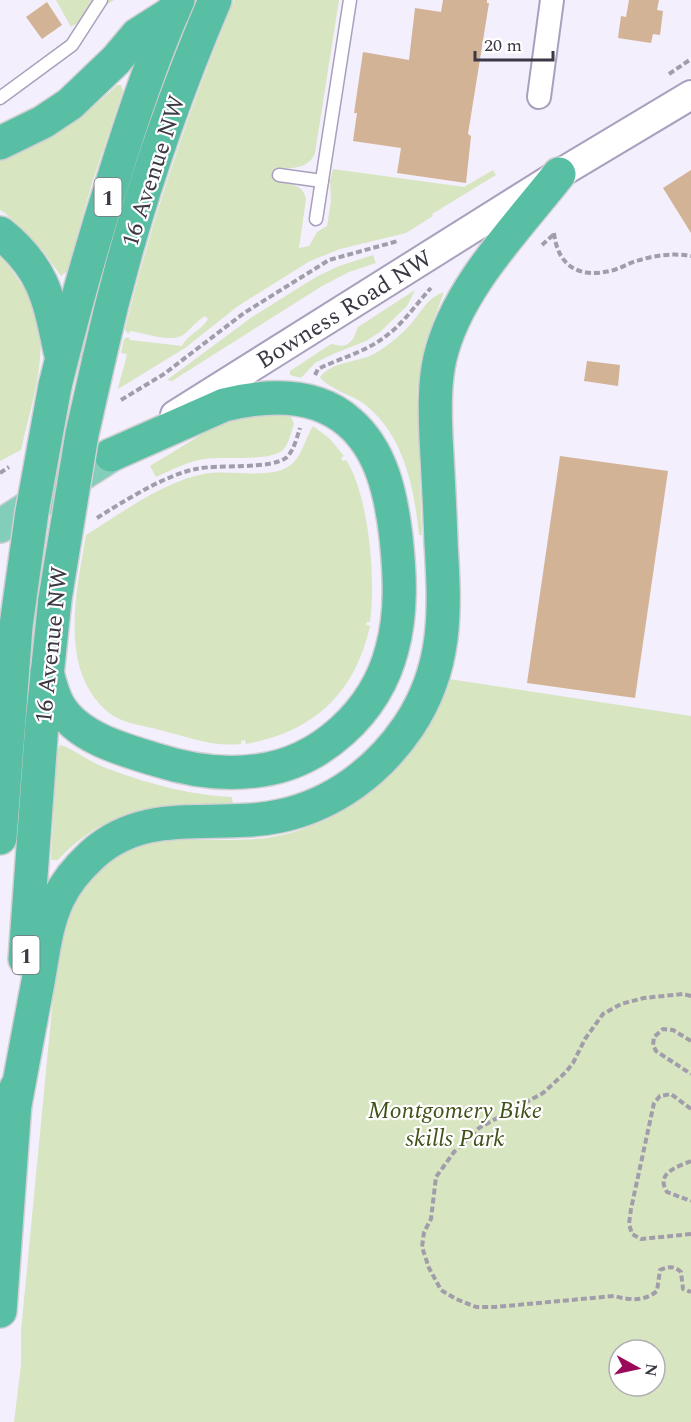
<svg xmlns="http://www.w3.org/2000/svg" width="691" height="1422" font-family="Spectral,serif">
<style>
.green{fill:#d8e5c1;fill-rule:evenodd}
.building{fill:#d2b396}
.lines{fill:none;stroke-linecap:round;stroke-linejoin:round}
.service-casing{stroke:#a9a0bd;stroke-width:15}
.minor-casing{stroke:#a9a0bd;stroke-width:26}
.tertiary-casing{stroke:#a9a0bd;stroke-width:32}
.primary-casing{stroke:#d0cfd2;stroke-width:36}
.trunk-casing{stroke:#d0cfd2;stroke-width:36}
.path{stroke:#a19daa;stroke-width:4;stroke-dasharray:6 3;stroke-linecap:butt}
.service{stroke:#fff;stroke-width:12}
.minor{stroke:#fff;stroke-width:22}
.tertiary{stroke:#fff;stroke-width:28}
.primary{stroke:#82cebb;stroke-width:33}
.trunk{stroke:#58bea4;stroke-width:33}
.trunk-bridge-casing{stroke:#d0cfd2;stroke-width:36;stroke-linecap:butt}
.trunk-bridge{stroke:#58bea4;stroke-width:33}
.labels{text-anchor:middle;stroke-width:4.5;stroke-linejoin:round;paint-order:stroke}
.shield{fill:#fff;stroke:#76747c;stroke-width:1.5}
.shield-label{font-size:22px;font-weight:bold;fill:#3c3844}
.street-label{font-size:24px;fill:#3c3844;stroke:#fff}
.park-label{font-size:24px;font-style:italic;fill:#415219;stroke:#fff}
</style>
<rect width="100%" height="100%" fill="#f3effc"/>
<g class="green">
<path d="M 56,0 L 114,0 L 71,27 Z"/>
<path d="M 234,0 L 339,0 L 315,153 C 309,169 291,169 276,168 L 274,181 C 287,184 303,183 306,199 L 299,248 L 309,246 L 317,232 L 327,226 L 331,201 L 330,181 L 333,169 L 464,187 L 493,170 L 496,175 L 432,214 L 430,211 L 433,216 L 406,233 L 340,249 L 310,261 L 238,306 L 185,348 L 118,389 C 120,377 125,366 127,354 L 121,353 L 124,339 L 128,337 L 130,340 L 182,346 C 187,335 202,330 208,319 L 205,316 C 196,321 191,329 183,335 C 171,343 144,333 131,331 L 128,334 L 125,329 C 152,217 190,107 234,0 Z"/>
<path d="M 117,85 L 121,85 L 123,91 L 92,183 L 67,271 L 61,276 L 43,251 L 5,213 L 0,210 L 0,160 C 44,144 84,117 117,85 Z"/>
<path d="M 0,255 C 18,277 36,303 40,332 C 44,368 29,414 21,450 L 0,461 Z"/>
<path d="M 373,255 L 376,263 L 349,272 L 322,286 L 172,381 L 167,380 L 252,317 L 316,277 L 339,266 Z"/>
<path d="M 415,290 L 407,306 L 380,332 L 366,341 L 333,354 L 315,363 L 301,378 L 290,375 L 290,371 L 331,344 L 342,346 L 348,344 L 353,339 L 358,327 Z"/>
<path d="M 444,292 L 425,343 L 417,392 L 422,535 L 419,535 C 414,487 404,434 363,403 C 351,395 327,388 320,377 C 333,360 362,363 379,351 C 390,344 402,334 411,324 C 421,312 429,296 444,292 Z"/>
<path d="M 275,413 L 291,417 L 294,424 C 291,432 289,444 283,450 C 270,462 223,456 204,459 C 187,462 171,470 156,477 L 150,466 L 217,425 L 234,417 Z"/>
<path d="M 313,426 L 330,439 L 344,456 L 341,458 L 343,461 L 346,460 C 369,495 376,580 370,622 L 367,622 L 366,625 L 370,626 C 355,694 313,732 246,744 L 245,740 L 241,741 L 241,744 C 212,747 188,737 160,730 C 146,726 125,724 112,715 C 57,674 76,593 86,535 C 120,514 164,481 204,474 C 228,469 264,479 286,468 C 302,460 304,440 313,426 Z"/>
<path d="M 449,679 L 691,716 L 691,1422 L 14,1422 L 21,1365 L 21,1331 L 56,967 C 58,948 64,917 73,901 C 92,868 128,845 165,841 C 198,838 232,842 266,838 C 350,826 424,760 449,679 ZM 619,1350 L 655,1350 L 655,1386 L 619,1386 Z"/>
<path d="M 60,745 C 70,747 89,761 101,766 C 142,782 187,795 232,797 L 233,805 C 160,808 113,802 58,860 L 51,860 L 57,751 Z"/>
</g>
<g class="building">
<path d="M 443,0 L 487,0 L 487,3 L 489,3 L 468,134 L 471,136 L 466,183 L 397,173 L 401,148 L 353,141 L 357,113 L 354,113 L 363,52 L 409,60 L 415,8 L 441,12 Z"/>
<path d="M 629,0 L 659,0 L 657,10 L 663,11 L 660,35 L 653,34 L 651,43 L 618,38 L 621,16 L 626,17 Z"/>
<path d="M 47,2 L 62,25 L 42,39 L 26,17 Z"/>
<path d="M 691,170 L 691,233 L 663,188 Z"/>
<path d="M 587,361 L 620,365 L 618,386 L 584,381 Z"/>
<path d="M 560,456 L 668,471 L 635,698 L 527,683 Z"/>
</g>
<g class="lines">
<g class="service-casing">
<g id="service">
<path d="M 0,98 L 72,45 L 101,0"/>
<path d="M 279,175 L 322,181"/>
<path d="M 316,219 L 350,0"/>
</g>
</g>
<g class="minor-casing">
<path id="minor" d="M 539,97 L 552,0"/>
</g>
<g class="tertiary-casing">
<path id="tertiary" d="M 175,415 L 559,174 L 691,95"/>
</g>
<g class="primary-casing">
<path id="primary" d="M 0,526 L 111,455"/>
</g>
<g class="trunk-casing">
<g id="trunk">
<path d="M 0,143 L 43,122 L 70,104 L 116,60 L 137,35 L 173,12"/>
<path d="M 0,233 C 44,268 49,299 60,351"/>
<path d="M 99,359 C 126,237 166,115 215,0"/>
<path d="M 55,386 C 72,317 91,248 113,180 C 132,119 152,58 178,0"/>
<path d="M 47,672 C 50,684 53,696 59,706 C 78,738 124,750 157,760 C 188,770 222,775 255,771 C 320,764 376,712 392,649 C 402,613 400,574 396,537 C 391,495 382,450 349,422 C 315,392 265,395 224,405 L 111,455"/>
<path d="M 0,838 L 16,626"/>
<path d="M 25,959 L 42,723 L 55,599"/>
<path d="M 14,1110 C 22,1067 30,1025 38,982 C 43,955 46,924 58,899 C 66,882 78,868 92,855 C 147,805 214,830 280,816 C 333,805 378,771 408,727 C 448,668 445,610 441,543 C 440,508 438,473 436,438 C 435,412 434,384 440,358 C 456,289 516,229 559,174"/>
<path d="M 0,1311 L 16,1088"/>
</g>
</g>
<g class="path">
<path d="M 669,74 L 691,59"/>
<path d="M 554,233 C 558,268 581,279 614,270 C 623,267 631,262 640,260 C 656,255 674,253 691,256"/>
<path d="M 542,245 L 554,234"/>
<path d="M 315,375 L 318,369 C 340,358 366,352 386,336 C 404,323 416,304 431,288"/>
<path d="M 121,400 L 164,374 L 244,313 L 329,260 L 398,241"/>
<path d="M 0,473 L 9,467"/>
<path d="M 97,518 C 124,501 165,475 196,469 C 217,464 273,470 287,457 C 294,450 297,437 300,428"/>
<path d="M 691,996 L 683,994 L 644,998 L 621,1004 L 603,1014 L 585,1039 L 573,1063 L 566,1072 L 543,1093 L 479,1128 L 454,1152 L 436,1177 L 431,1219 L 424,1232 L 422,1247 L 429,1268 L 441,1290 L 456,1299 L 476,1307 L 495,1307 L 614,1296 C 629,1300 644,1302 657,1291 L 660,1270 C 669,1266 674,1266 681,1272 L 683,1289 L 691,1292"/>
<path d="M 691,1041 L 673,1030 L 663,1029 L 654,1037 L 653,1045 L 656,1051 L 691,1074"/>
<path d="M 691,1109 L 671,1094 L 660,1096 L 654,1103 L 631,1209 L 629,1224 L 632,1234 L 641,1239 L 691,1234"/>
<path d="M 691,1161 C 677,1167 655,1173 667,1192 L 691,1201"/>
</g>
<use href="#service" class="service"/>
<use href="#minor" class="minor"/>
<use href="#tertiary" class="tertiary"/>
<use href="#primary" class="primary"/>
<use href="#trunk" class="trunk"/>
<g class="trunk-bridge-casing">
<g id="trunk-bridge">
<path d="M 55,599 L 82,434 L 99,359"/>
<path d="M 16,626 L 32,512 L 55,386"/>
</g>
</g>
<use href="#trunk-bridge" class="trunk-bridge"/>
</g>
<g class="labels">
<g class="shield">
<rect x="94.5" y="178" width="27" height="38" rx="4.5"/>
<rect x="12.5" y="936" width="27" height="38" rx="4.5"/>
</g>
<g class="shield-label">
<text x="108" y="205">1</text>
<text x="26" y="963">1</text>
</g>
<g class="street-label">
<text transform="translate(153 171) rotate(-72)" y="8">16 Avenue NW</text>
<text transform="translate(344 309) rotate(-32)" y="8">Bowness Road NW</text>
<text transform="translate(51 645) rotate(-84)" y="8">16 Avenue NW</text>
</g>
<g class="park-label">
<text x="455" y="1118">Montgomery Bike<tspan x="455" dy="28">skills Park</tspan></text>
</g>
</g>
<g transform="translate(637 1368) rotate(98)"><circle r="28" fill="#ffffff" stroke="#b1afb4" stroke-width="1.5"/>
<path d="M0-4.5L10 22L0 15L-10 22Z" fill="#9a095a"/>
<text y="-9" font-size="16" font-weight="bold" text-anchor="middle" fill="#3c3844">N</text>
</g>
<path d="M475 51v9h78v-9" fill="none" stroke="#3c3844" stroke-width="3"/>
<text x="484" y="51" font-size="18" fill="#3c3844" stroke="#ffffff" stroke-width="4.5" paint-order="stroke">20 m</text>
</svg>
